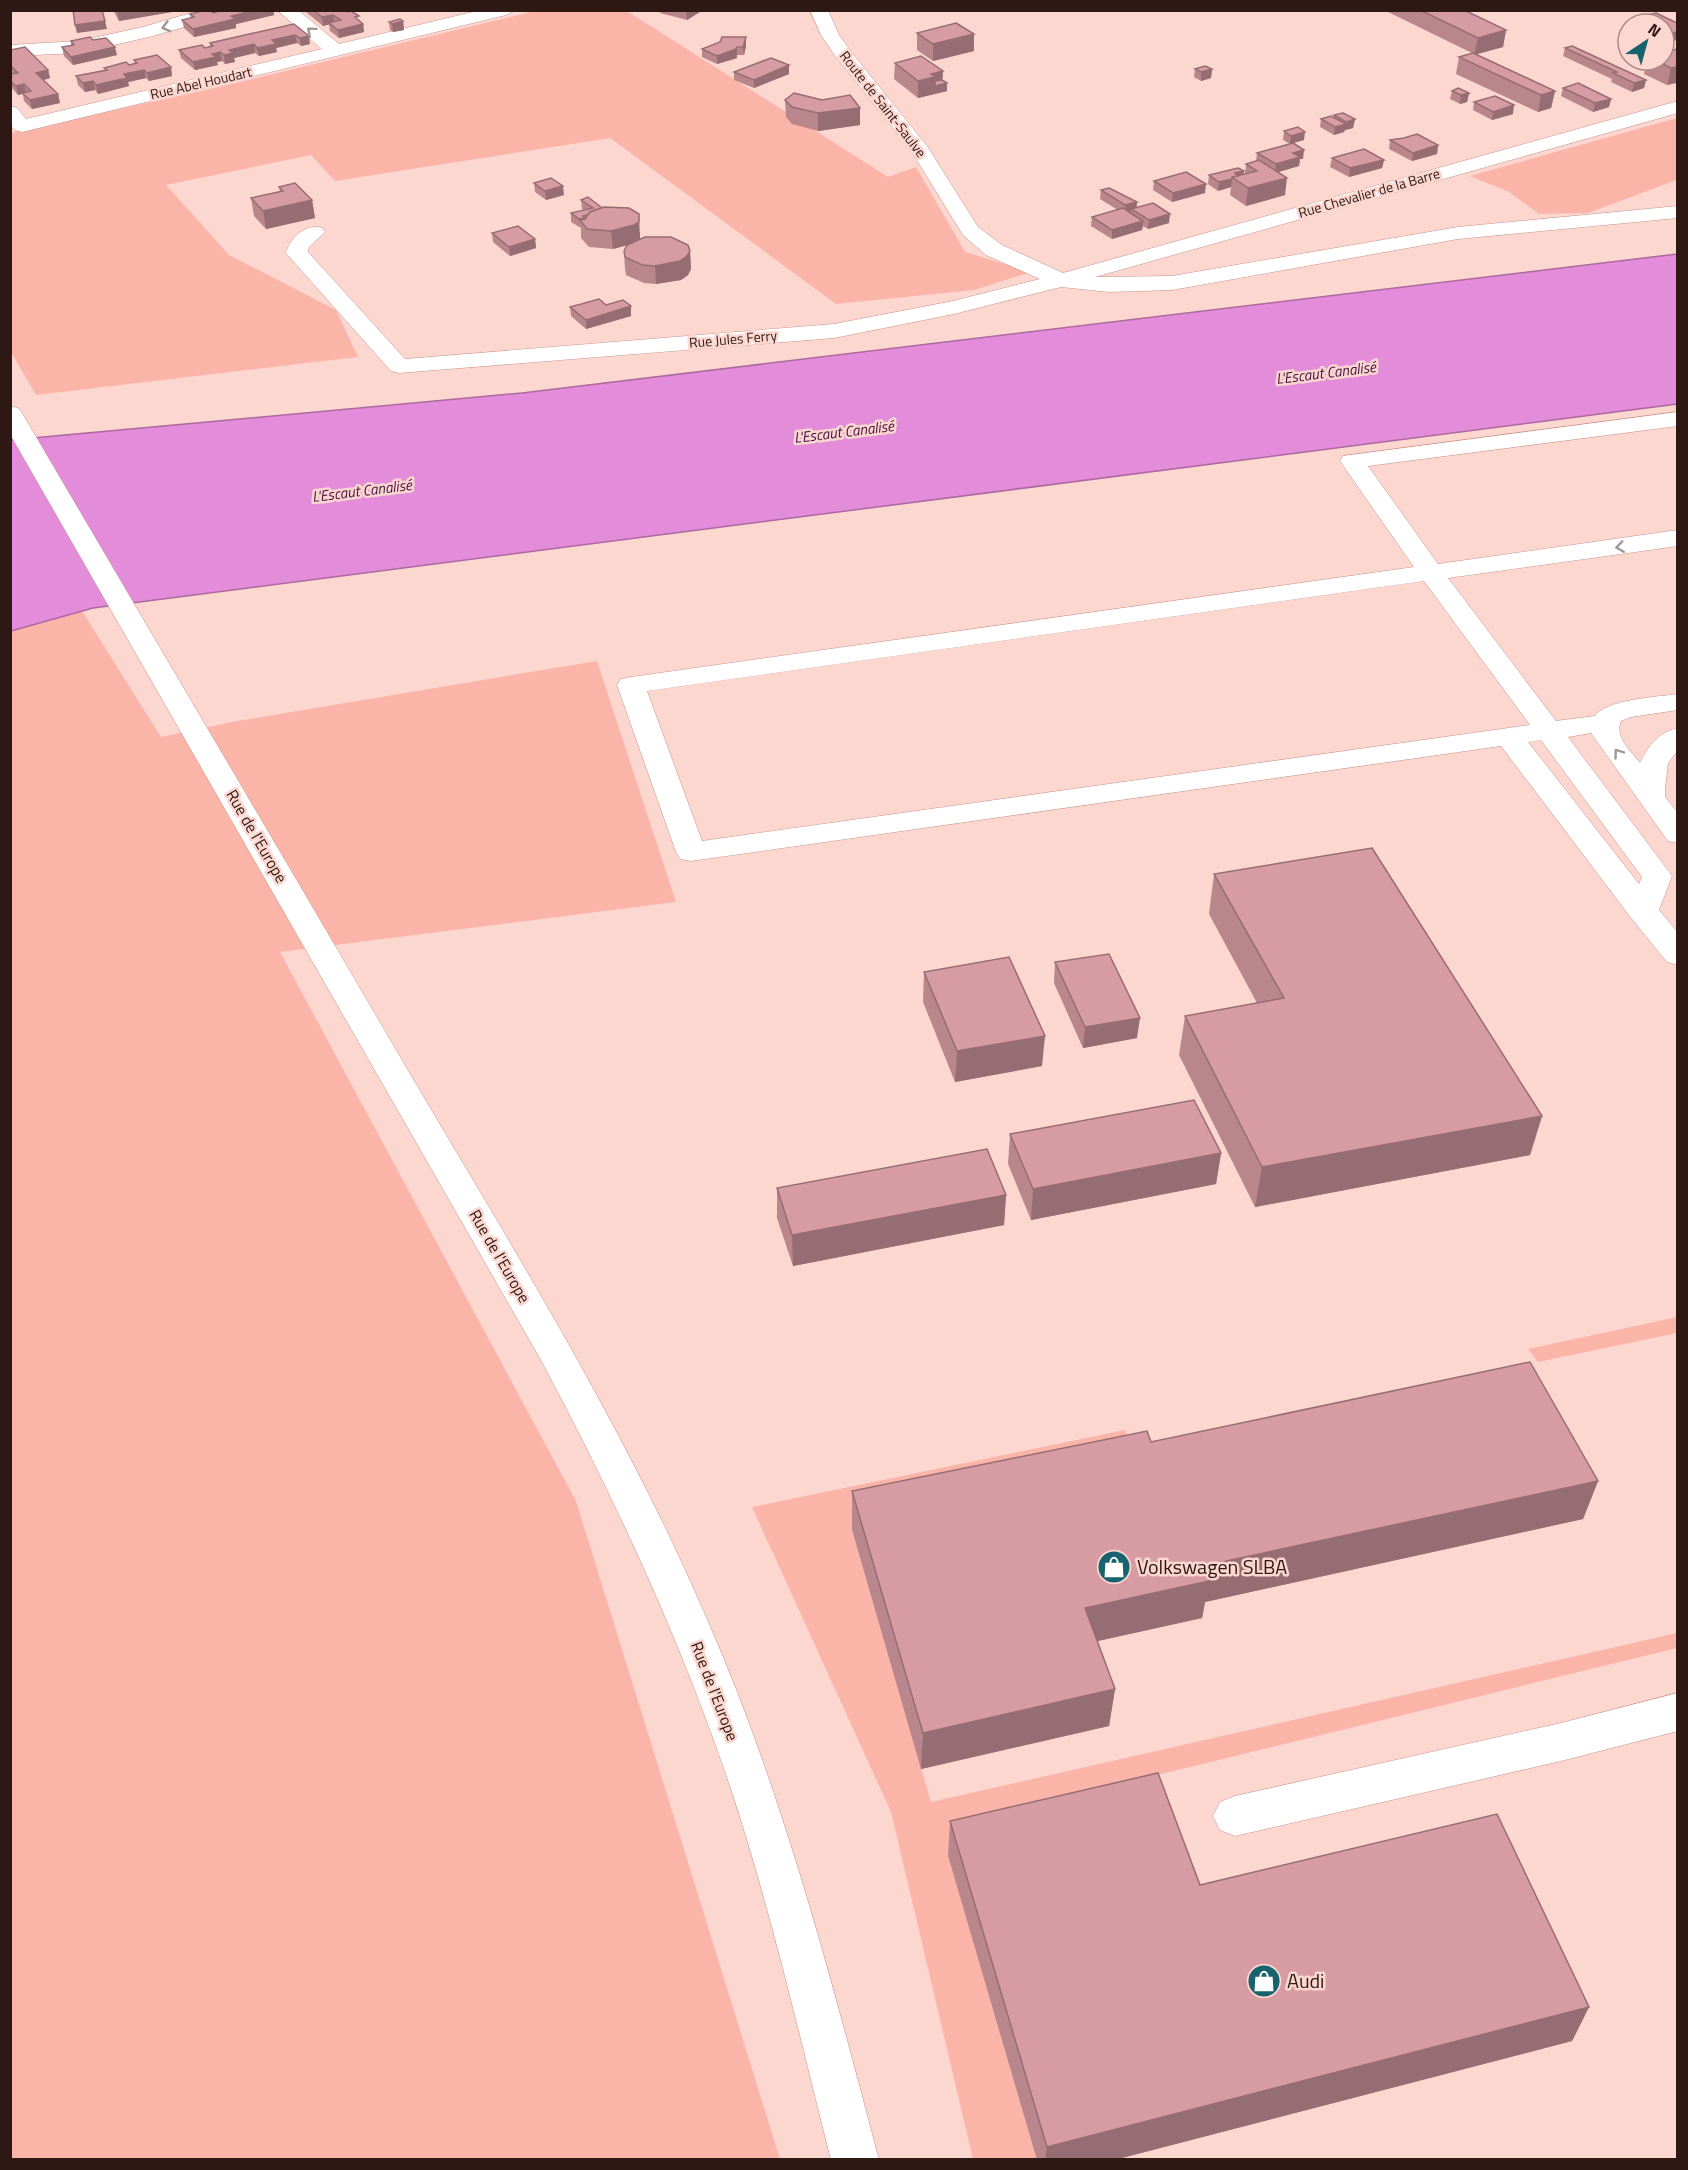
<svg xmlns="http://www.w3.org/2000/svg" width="1688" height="2170" font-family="'Titillium Web',sans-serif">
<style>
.green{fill:#fbb5a8}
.water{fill:#e38cda;stroke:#ac699f;stroke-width:1.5}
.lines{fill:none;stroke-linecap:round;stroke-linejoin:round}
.minor-casing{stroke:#c99186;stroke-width:1}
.minor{fill:#fff;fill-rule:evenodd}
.wall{fill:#b9868c}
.shaded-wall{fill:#966d72}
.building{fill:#d79ca3;stroke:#966d72;stroke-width:1.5}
.oneway{stroke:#a09795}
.labels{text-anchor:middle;stroke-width:5;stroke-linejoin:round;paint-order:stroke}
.far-street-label{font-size:14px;fill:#2d1814;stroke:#fcd7d0}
.far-water-label{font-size:15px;font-style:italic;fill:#461143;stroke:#fcd7d0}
.street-label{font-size:16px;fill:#2d1814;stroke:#fcd7d0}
.near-poi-label{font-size:20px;fill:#2d1814;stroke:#fcd7d0;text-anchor:start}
</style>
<rect width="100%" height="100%" fill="#fcd7d0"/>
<g class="green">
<path d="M 535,11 L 627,11 L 888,177 L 916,167 L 965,252 L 1031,272 L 974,290 L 836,304 L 610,138 L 335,181 L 311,155 L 166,185 L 229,255 L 336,310 L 358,357 L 36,395 L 11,352 L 10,133 L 210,89 Z"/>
<path d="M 1677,118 L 1677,180 L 1588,213 L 1539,214 L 1509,192 L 1470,176 Z"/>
<path d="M 82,611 L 161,737 L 232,722 L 597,661 L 676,902 L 280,952 L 576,1501 L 780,2159 L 11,2160 L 11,631 Z"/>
<path d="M 1677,1317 L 1677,1333 L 1538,1362 L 1528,1349 Z"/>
<path d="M 1125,1430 L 1141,1469 L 852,1530 L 931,1802 L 1677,1633 L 1677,1648 L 1153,1776 L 948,1856 L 1037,2159 L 973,2159 L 891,1812 L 752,1507 Z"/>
</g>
<path class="water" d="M 1677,254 L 1677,404 L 93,608 L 11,631 L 11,440 L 522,393 Z"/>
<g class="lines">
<g class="minor-casing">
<g id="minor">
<path d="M 201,10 L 231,10 L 228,14 L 153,36 L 79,53 L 10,56 L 10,45 L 79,41 L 143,27 Z"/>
<path d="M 277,10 L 298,10 L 339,44 L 481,10 L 515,10 L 506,15 L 22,132 L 15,130 L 10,125 L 10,106 L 17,108 L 26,119 L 322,49 Z"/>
<path d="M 810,10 L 828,10 L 839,35 L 852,53 L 927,146 L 978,227 L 1002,245 L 1063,273 L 1678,101 L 1678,113 L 1095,277 L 1172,276 L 1458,227 L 1678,206 L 1678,218 L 1458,239 L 1172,290 L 1109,292 L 1061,287 L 954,314 L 834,338 L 399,373 L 391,371 L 286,253 C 290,238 306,223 322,228 L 325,232 L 309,247 L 308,252 L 405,359 L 834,324 L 953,301 L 1040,279 L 986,255 L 963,235 L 912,152 L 836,57 L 821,35 Z"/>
<path d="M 10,406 L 18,408 L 22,413 C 151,633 281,853 410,1074 C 515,1252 624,1427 706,1617 C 783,1792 830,1975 879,2160 L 831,2160 C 799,2033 770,1906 729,1783 C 679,1636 614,1497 541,1360 L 10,434 Z"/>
<path d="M 1678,412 L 1678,426 L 1368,466 L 1438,564 L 1678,530 L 1678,546 L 1448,578 L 1556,721 L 1595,716 C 1607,699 1657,697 1678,694 L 1678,710 L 1631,717 L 1621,721 C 1614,737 1631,751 1640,763 C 1648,746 1659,732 1678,728 L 1678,750 L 1668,763 L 1665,789 L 1665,797 L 1678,813 L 1678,843 L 1668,841 L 1591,733 L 1568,737 L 1672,876 L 1659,910 L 1678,933 L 1678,965 L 1667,962 L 1632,919 L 1501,746 L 691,861 L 680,859 L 676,852 L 617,685 L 621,679 L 631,677 L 1414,567 L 1340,461 L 1343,456 ZM 1424,581 L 1530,725 L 702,841 L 647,691 ZM 1541,740 L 1642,877 L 1639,884 L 1528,742 Z"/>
<path d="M 1678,1693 L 1678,1731 L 1561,1761 L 1235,1836 L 1220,1830 L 1213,1816 L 1220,1802 L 1235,1796 L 1561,1723 Z"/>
</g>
</g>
<use href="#minor" class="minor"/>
</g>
<g class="wall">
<path d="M 113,10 L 172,10 L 172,12 L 119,21 Z"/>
<path d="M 221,10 L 273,10 L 274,15 L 236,24 L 236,28 L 194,37 L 184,28 L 182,20 L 191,18 L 190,14 L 213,13 Z"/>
<path d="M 306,10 L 345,10 L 363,24 L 364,32 L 339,38 L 330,31 L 329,24 L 323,26 L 306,12 Z"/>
<path d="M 660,10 L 703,10 L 687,20 L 660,13 Z"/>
<path d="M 1384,10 L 1464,10 L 1506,30 L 1503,47 L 1476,54 L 1555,91 L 1551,108 L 1538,112 L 1456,74 L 1459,57 L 1472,53 Z"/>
<path d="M 1637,18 L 1677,23 L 1667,43 L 1664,41 L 1664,24 L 1636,24 Z"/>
<path d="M 403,21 L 404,30 L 393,32 L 390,30 L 389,22 Z"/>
<path d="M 294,24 L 310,44 L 301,46 L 297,43 L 276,48 L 277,52 L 259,56 L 255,53 L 234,58 L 235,62 L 225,64 L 222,61 L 217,62 L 218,65 L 195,70 L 181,58 L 179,50 L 205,48 L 210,46 L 210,43 Z"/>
<path d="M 917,33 L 974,51 L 933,61 L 917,50 Z"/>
<path d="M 93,40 L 117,55 L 73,65 L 64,56 L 62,47 L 71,45 L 71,41 Z"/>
<path d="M 746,46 L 744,55 L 737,55 L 737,58 L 717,64 L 702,57 L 702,49 Z"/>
<path d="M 1565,48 L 1646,80 L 1644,88 L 1632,92 L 1611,82 L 1612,79 L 1563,56 Z"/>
<path d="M 1677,49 L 1667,85 L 1644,74 L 1647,60 L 1664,60 Z"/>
<path d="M 10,50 L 48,70 L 50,78 L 44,80 L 58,94 L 60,103 L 32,109 L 24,101 L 23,94 L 18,95 L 11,87 L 10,74 L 13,74 L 10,73 Z"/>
<path d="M 134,60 L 171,67 L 172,76 L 149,81 L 146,78 L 128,82 L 129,86 L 98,94 L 95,90 L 85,92 L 78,85 L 76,76 L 105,71 L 104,68 L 135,64 Z"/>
<path d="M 895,63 L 943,71 L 942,80 L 947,83 L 947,91 L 918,98 L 894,79 Z"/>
<path d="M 789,65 L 789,74 L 754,88 L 734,80 L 734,72 Z"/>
<path d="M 1195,69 L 1212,69 L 1211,78 L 1201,81 L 1194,77 Z"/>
<path d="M 1563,88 L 1611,99 L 1609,107 L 1593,112 L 1561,96 Z"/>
<path d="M 1452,91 L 1469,93 L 1467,102 L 1460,104 L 1450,99 Z"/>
<path d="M 785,100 L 822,100 L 860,108 L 860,125 L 818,131 L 792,124 L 786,117 Z"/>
<path d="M 1474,102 L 1513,114 L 1492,120 L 1473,110 Z"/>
<path d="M 1334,115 L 1355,119 L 1353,128 L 1345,130 L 1344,132 L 1334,135 L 1320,127 L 1321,119 L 1334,117 Z"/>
<path d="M 1284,131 L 1304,140 L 1293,143 L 1303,159 L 1300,159 L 1299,166 L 1278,172 L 1285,195 L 1246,206 L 1230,195 L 1231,187 L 1218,191 L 1208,184 L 1209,175 L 1244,171 L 1243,174 L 1245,174 L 1246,164 L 1256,161 L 1257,153 L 1290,144 L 1283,140 Z"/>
<path d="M 1390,140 L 1438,145 L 1437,154 L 1412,161 L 1389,149 Z"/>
<path d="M 1332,158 L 1384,160 L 1382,168 L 1349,177 L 1330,167 Z"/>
<path d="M 1154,181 L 1205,193 L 1172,202 L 1153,190 Z"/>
<path d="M 534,183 L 564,195 L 546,200 L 535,192 Z"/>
<path d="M 279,187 L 312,200 L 315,218 L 266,229 L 254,216 L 251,198 L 280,192 Z"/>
<path d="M 1101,190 L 1137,202 L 1136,207 L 1169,223 L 1148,229 L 1143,226 L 1142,230 L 1112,239 L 1091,226 L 1092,217 L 1118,210 L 1100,199 Z"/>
<path d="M 581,200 L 602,208 L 640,232 L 640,239 L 690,251 L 691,269 L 688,275 L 681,280 L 656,284 L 644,283 L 626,275 L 625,269 L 624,251 L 627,245 L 613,249 L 589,247 L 581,238 L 581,228 L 571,222 L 571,213 L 584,210 L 582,209 Z"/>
<path d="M 492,233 L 535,239 L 536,248 L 510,256 L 493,242 Z"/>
<path d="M 570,307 L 631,316 L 586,329 L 571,316 Z"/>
<path d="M 1214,874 L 1542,1116 L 1530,1155 L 1255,1207 L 1179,1055 L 1185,1016 L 1257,1003 L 1209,914 Z"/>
<path d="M 1055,962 L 1137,1038 L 1083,1048 L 1054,983 Z"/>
<path d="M 924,972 L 1042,1066 L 955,1082 L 923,1002 Z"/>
<path d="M 1010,1134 L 1221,1153 L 1216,1184 L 1031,1220 L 1008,1164 Z"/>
<path d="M 777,1188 L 1006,1195 L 1004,1225 L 793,1266 L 777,1218 Z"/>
<path d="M 1151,1442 L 1598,1481 L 1583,1519 L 1205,1602 L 1202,1618 L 1097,1641 L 1115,1689 L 1109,1726 L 921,1769 L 852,1530 L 852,1491 Z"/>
<path d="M 950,1821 L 1200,1885 L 1589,2007 L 1572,2041 L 1114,2160 L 1037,2160 L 948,1856 Z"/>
</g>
<g class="shaded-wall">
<path d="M 117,10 L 172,10 L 172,12 L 119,21 Z"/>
<path d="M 256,10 L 273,10 L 274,15 L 236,24 L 236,28 L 194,37 L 193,29 L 231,16 Z"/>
<path d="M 686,10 L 703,10 L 687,20 Z"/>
<path d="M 333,15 L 335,23 L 323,26 L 322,17 Z"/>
<path d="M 105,21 L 107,29 L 77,33 L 75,25 Z"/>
<path d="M 403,21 L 404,30 L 393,32 L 392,24 Z"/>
<path d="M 363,24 L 364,32 L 339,38 L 338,30 Z"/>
<path d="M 1506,30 L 1503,47 L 1474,55 L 1478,38 Z"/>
<path d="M 1677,32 L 1677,40 L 1667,43 L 1669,34 Z"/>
<path d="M 974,34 L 974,51 L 933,61 L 933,44 Z"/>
<path d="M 295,35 L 297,43 L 276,48 L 277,52 L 259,56 L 257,48 L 272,40 Z"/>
<path d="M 309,36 L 310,44 L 301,46 L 300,38 Z"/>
<path d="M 746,37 L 746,46 L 744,55 L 743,47 Z"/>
<path d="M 254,44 L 255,53 L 234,58 L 235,62 L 225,64 L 224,55 L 229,50 Z"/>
<path d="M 115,47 L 117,55 L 73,65 L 71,57 Z"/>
<path d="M 737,47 L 737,58 L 717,64 L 717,56 Z"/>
<path d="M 220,52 L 222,61 L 217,62 L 218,65 L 195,70 L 193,62 L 212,54 Z"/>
<path d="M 789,65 L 789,74 L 754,88 L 754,80 Z"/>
<path d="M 171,67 L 172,76 L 149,81 L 147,73 Z"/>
<path d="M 1677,67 L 1677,83 L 1667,85 L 1671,68 Z"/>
<path d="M 1212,69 L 1211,78 L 1201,81 L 1201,72 Z"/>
<path d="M 48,70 L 50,78 L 39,81 L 36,73 Z"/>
<path d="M 144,70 L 146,78 L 128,82 L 129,86 L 98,94 L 96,85 L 124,74 Z"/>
<path d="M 943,71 L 942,84 L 947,83 L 947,91 L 918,98 L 918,81 L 931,74 Z"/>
<path d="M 1646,80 L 1644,88 L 1632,92 L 1634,83 Z"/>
<path d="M 93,81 L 95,90 L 85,92 L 83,83 Z"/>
<path d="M 24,84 L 26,93 L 18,95 L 16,86 Z"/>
<path d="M 1555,91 L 1551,108 L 1538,112 L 1541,95 Z"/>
<path d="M 1469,93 L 1467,102 L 1460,104 L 1461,95 Z"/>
<path d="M 58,94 L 60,103 L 32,109 L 30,100 Z"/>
<path d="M 1611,99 L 1609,107 L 1593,112 L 1595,103 Z"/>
<path d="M 1514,105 L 1513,114 L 1492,120 L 1493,112 Z"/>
<path d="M 860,108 L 860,125 L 818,131 L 818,113 Z"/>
<path d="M 1355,119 L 1353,128 L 1345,130 L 1344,132 L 1334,135 L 1335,127 L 1345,124 L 1346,122 Z"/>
<path d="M 1305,132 L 1304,140 L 1290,144 L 1291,136 Z"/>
<path d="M 1438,145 L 1437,154 L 1412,161 L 1413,153 Z"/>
<path d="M 1304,150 L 1303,159 L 1300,159 L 1299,166 L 1275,173 L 1276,164 L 1293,153 Z"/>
<path d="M 1384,160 L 1382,168 L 1349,177 L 1350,168 Z"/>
<path d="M 1244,171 L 1242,180 L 1235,173 Z"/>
<path d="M 1287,178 L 1285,195 L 1246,206 L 1248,188 Z"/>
<path d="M 1232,179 L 1231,187 L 1218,191 L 1219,182 Z"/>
<path d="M 1206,184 L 1205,193 L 1172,202 L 1173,193 Z"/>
<path d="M 563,186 L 564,195 L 546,200 L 545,191 Z"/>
<path d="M 312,200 L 315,218 L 266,229 L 263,211 Z"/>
<path d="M 1137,202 L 1136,211 L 1131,209 L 1131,212 L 1125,214 L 1125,205 Z"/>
<path d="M 639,214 L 640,240 L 635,243 L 613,249 L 611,231 Z"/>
<path d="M 1170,214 L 1169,223 L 1148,229 L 1149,220 Z"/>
<path d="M 1143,221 L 1142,230 L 1112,239 L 1112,230 Z"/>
<path d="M 535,239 L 536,248 L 510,256 L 509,247 Z"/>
<path d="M 690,251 L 691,269 L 688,275 L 681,280 L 656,284 L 655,266 Z"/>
<path d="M 631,306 L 631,316 L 586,329 L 586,320 Z"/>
<path d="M 1140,1018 L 1137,1038 L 1083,1048 L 1085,1027 Z"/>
<path d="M 1045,1036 L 1042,1066 L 955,1082 L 957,1051 Z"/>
<path d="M 1542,1116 L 1530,1155 L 1255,1207 L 1262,1167 Z"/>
<path d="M 1221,1153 L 1216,1184 L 1031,1220 L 1033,1189 Z"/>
<path d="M 1006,1195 L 1004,1225 L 793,1266 L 792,1235 Z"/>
<path d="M 1598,1481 L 1583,1519 L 1205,1602 L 1202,1618 L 1080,1645 L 1085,1608 L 1203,1566 Z"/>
<path d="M 1115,1689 L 1109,1726 L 921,1769 L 923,1733 Z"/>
<path d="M 1589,2007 L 1572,2041 L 1114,2160 L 1045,2160 L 1047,2147 Z"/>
</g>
<g class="building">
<path d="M 73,10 L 102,10 L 105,21 L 75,25 Z"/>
<path d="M 206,10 L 210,10 L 213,13 L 224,10 L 256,10 L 231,16 L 235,19 L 193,29 L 182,20 L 194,17 L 190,14 Z"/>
<path d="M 313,10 L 345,10 L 347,12 L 351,11 L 359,16 L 355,17 L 363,24 L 338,30 L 329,23 L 341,20 L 333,15 L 322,17 Z"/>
<path d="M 1420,10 L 1464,10 L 1506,30 L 1478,38 Z"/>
<path d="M 1656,13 L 1677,23 L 1677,32 L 1669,34 L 1664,32 L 1664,24 L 1649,24 L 1637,18 Z"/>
<path d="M 400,19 L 403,21 L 392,24 L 389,22 Z"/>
<path d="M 956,23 L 974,34 L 933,44 L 917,33 Z"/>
<path d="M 294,24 L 309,36 L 300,38 L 295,35 L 272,40 L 276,44 L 257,48 L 254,44 L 229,50 L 233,53 L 224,55 L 220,52 L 212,54 L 216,57 L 193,62 L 179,50 L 202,45 L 205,48 L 213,46 L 210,43 Z"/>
<path d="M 90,37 L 93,40 L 106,38 L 115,47 L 71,57 L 62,47 L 74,45 L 71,41 Z"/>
<path d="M 722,37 L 746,37 L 743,47 L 737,47 L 736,49 L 717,56 L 702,49 L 720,42 Z"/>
<path d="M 1572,46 L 1646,80 L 1634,83 L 1613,73 L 1617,72 L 1565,48 Z"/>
<path d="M 25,47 L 48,70 L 36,73 L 58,94 L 30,100 L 22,93 L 31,91 L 24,84 L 16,86 L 10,81 L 10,78 L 11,78 L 10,74 L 18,73 L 10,65 L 10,50 Z"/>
<path d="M 1677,49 L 1677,67 L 1671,68 L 1654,60 L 1664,60 L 1664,53 Z"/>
<path d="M 1473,53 L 1555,91 L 1541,95 L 1459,57 Z"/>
<path d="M 157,55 L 171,67 L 147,73 L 144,70 L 124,74 L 127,78 L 96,85 L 93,81 L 83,83 L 76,76 L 107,70 L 104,68 L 126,62 L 129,65 L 137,63 L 134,60 Z"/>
<path d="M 921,56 L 943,71 L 931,74 L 935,77 L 918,81 L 895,63 Z"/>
<path d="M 771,58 L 789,65 L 754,80 L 734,72 Z"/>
<path d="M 1205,66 L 1212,69 L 1201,72 L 1195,69 Z"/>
<path d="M 942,80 L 947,83 L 935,86 L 935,81 Z"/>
<path d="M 1578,83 L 1611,99 L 1595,103 L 1563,88 Z"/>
<path d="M 1458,88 L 1469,93 L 1461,95 L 1452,91 Z"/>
<path d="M 794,93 L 822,100 L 850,95 L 860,108 L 818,113 L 792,107 L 785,100 Z"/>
<path d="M 1495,96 L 1514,105 L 1493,112 L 1474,102 Z"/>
<path d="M 1343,113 L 1355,119 L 1346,122 L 1334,115 Z"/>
<path d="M 1331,116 L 1346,124 L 1335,127 L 1321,119 Z"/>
<path d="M 1298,127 L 1305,132 L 1291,136 L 1284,131 Z"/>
<path d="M 1417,134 L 1438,145 L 1413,153 L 1390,140 L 1404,138 Z"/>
<path d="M 1293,143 L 1304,150 L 1293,153 L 1300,157 L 1276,164 L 1257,153 Z"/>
<path d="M 1364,149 L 1384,160 L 1350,168 L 1332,158 Z"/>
<path d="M 1259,160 L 1287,178 L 1248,188 L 1232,177 L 1257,171 L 1246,164 Z"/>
<path d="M 1238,168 L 1244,171 L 1235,173 L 1238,176 L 1232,177 L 1232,179 L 1219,182 L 1209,175 Z"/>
<path d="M 1186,172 L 1206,184 L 1173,193 L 1154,181 Z"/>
<path d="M 551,178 L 563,186 L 545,191 L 534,183 Z"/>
<path d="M 295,183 L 312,200 L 263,211 L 251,198 L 283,191 L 279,187 Z"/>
<path d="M 1109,188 L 1137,202 L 1125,205 L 1101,190 Z"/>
<path d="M 588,197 L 602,208 L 590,212 L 588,215 L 583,216 L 585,218 L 579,219 L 571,213 L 593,208 L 581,200 Z"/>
<path d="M 1153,203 L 1170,214 L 1149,220 L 1131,209 Z"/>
<path d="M 604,207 L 629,208 L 639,214 L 639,222 L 634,225 L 611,231 L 587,229 L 580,220 L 585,219 L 590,212 Z"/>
<path d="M 1123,208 L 1143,221 L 1112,230 L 1092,217 Z"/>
<path d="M 518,226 L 535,239 L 509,247 L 492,233 Z"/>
<path d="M 645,237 L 671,237 L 688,245 L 690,251 L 687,256 L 680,261 L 655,266 L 642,265 L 625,257 L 624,251 L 627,245 Z"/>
<path d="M 599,299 L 606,305 L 623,300 L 631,306 L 586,320 L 570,307 Z"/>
<path d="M 1372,848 L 1542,1116 L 1262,1167 L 1185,1016 L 1284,998 L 1214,874 Z"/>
<path d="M 1109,954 L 1140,1018 L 1085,1027 L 1055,962 Z"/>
<path d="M 1009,957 L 1045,1036 L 957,1051 L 924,972 Z"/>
<path d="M 1194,1100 L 1221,1153 L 1033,1189 L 1010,1134 Z"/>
<path d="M 987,1149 L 1006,1195 L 792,1235 L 777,1188 Z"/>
<path d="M 1530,1362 L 1598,1481 L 1203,1566 L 1209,1581 L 1085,1608 L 1115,1689 L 923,1733 L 852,1491 L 1147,1431 L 1151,1442 Z"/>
<path d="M 1158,1773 L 1200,1885 L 1497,1814 L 1589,2007 L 1047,2147 L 950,1821 Z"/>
</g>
<defs><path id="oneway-chevron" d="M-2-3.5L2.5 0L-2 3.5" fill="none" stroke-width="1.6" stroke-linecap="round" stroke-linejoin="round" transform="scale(1.5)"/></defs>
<g class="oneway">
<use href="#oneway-chevron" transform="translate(166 27) rotate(165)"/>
<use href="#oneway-chevron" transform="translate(311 31) rotate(-140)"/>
<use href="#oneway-chevron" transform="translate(1620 547) rotate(172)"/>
<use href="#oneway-chevron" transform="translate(1618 753) rotate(-126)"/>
</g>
<defs>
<g id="shop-disc" transform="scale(1.725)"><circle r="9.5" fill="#16626e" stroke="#fcd7d0"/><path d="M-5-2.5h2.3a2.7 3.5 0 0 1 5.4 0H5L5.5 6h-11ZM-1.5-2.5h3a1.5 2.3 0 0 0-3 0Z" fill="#fff"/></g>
</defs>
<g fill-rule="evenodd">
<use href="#shop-disc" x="1114" y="1567"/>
<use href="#shop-disc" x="1264" y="1981"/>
</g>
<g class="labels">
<g class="far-street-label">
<text transform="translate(201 83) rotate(-13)" y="5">Rue Abel Houdart</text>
<text transform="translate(883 104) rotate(52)" y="5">Route de Saint-Saulve</text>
<text transform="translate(1369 193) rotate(-16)" y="5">Rue Chevalier de la Barre</text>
<text transform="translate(733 339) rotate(-5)" y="5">Rue Jules Ferry</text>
</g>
<g class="far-water-label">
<text transform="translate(1326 373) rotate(-7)" y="5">L'Escaut Canalisé</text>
<text transform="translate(844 432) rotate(-7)" y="5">L'Escaut Canalisé</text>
<text transform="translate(362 491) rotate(-7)" y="5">L'Escaut Canalisé</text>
</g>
<g class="street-label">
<text transform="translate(257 836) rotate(60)" y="6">Rue de l'Europe</text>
<text transform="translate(500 1256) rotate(60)" y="6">Rue de l'Europe</text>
<text transform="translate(715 1691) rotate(69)" y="6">Rue de l'Europe</text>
</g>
<g class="near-poi-label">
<text x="1137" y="1574">Volkswagen SLBA</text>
<text x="1287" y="1988">Audi</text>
</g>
</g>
<rect width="1688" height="2170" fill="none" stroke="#2d1814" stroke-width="24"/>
<g transform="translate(1646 42) rotate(36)"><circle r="28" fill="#fcd7d0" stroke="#a98b85" stroke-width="1.5"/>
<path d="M0-4.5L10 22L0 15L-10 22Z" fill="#16626e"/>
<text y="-9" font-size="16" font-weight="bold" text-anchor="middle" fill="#2d1814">N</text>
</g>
</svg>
